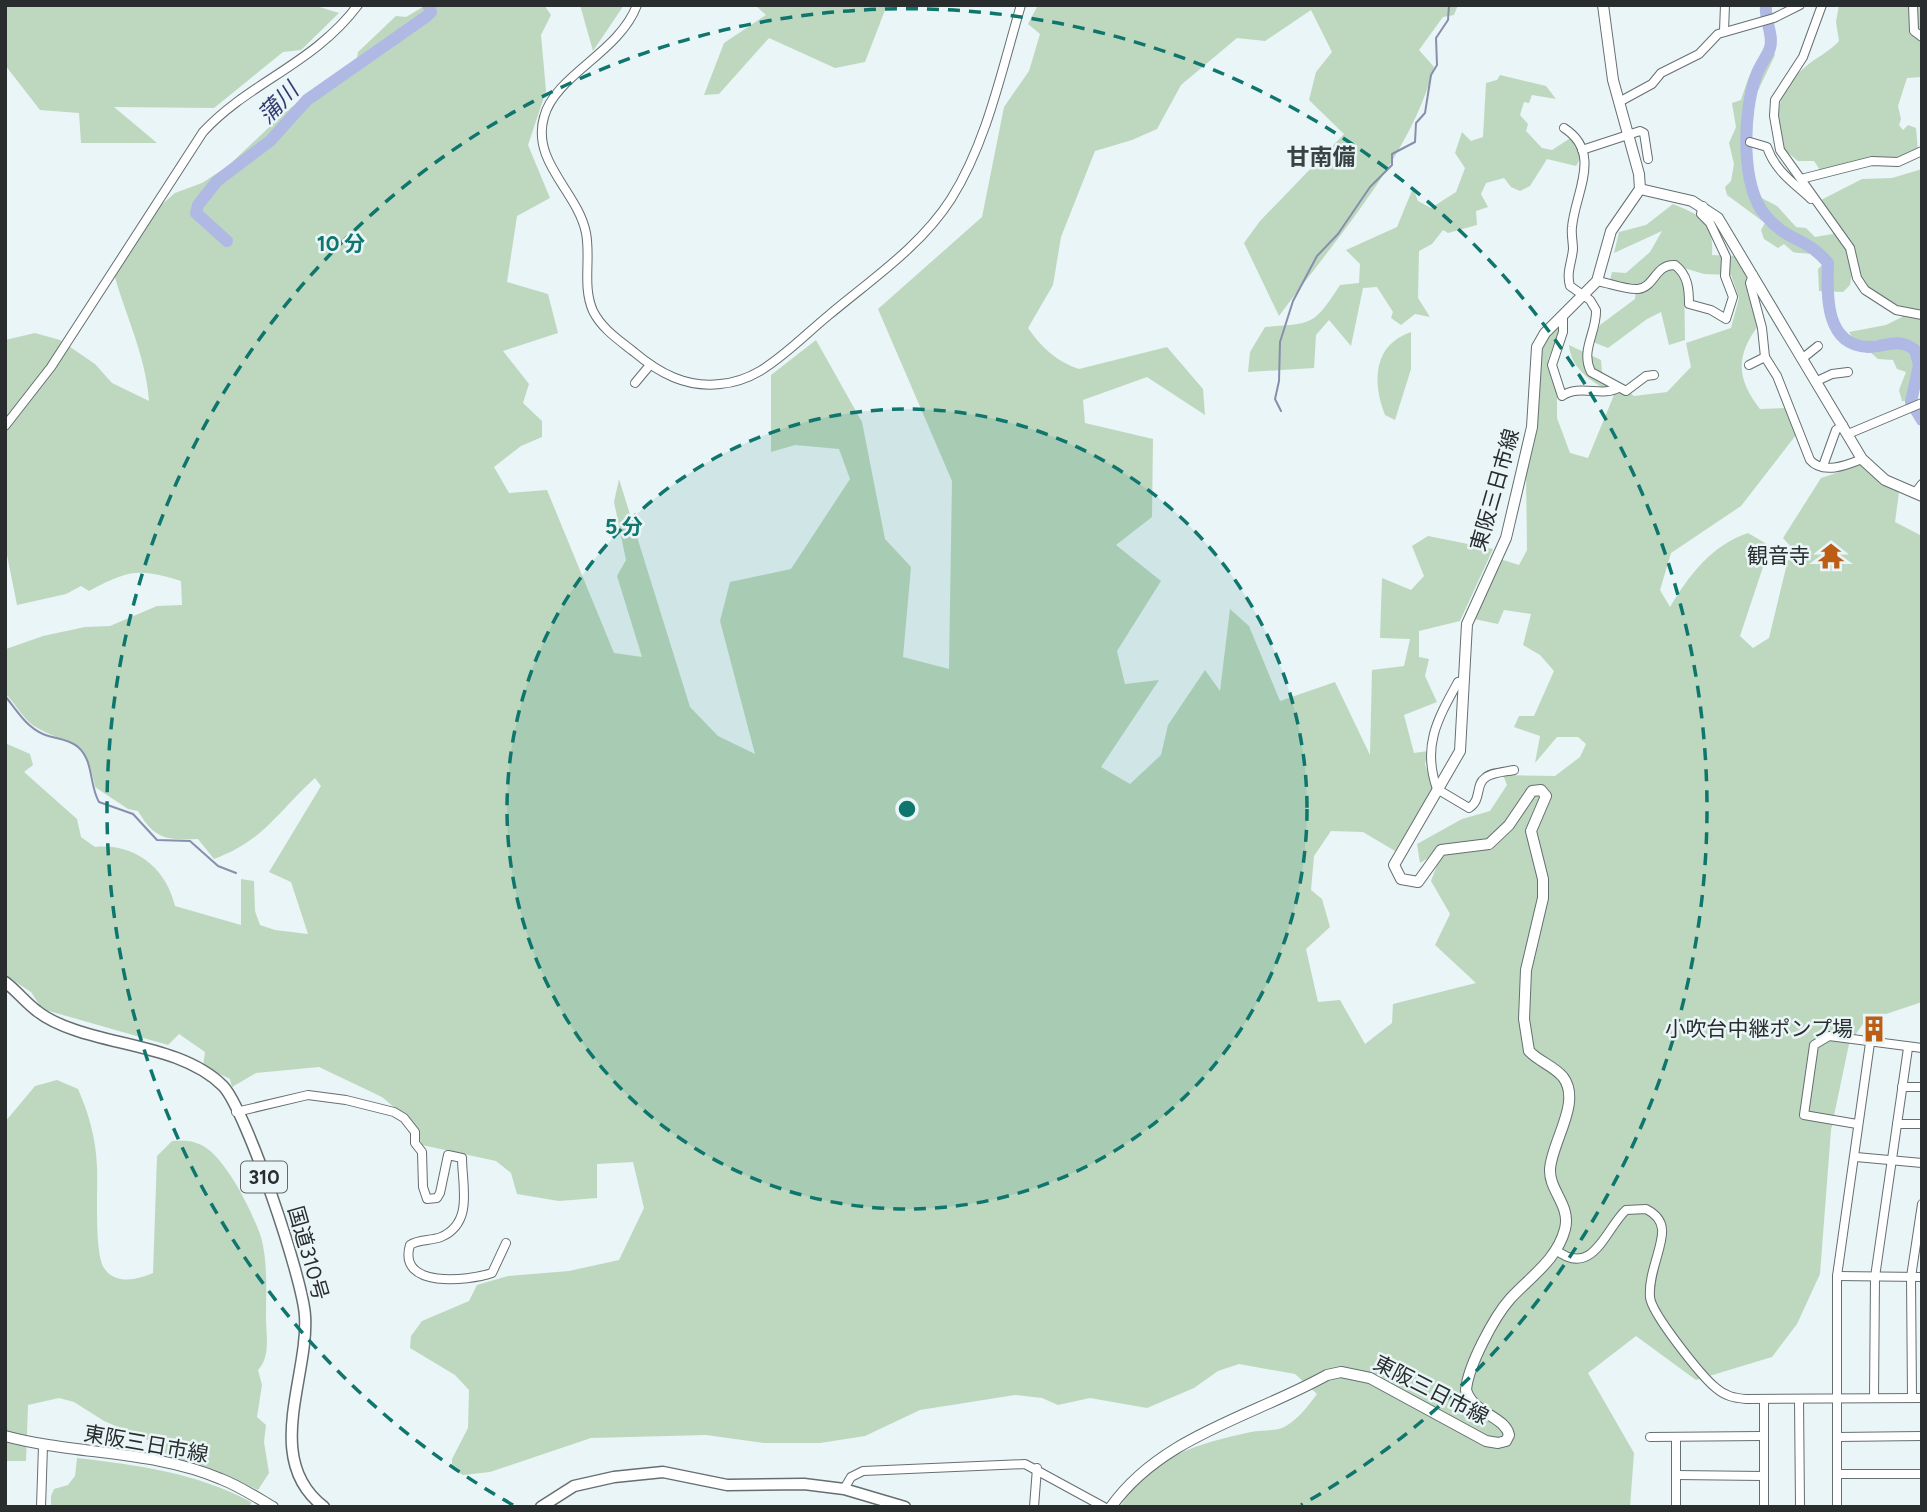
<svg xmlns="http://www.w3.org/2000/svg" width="1927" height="1512" font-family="Figtree,'Noto Sans JP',sans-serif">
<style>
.green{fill:#bed8bf}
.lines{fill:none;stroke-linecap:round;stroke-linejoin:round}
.stream{stroke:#878fad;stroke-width:2}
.river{stroke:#afb9e4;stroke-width:12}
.minor-casing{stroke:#656f71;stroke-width:10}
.major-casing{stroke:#656f71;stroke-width:12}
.highway-casing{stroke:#656f71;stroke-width:13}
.minor{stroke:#fff;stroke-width:8}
.major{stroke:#fff;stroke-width:10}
.highway{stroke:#fff;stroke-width:10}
.ring{fill:none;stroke:#0f766e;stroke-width:3.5;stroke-dasharray:12 9}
.labels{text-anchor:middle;stroke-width:5;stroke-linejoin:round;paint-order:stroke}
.shield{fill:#eaf5f7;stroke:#63696a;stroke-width:2}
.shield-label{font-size:19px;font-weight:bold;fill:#292d2e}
.street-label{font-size:21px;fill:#292d2e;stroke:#eaf5f7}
.poi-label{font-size:21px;fill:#292d2e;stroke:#eaf5f7;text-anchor:end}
.water-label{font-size:23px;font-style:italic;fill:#343c72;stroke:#eaf5f7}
.neighbourhood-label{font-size:23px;font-weight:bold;fill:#3a4344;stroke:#eaf5f7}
.centre{fill:#0f766e;stroke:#eaf5f7;stroke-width:3.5}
.ring-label{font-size:21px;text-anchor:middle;font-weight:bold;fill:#0f766e;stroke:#eaf5f7;stroke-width:5;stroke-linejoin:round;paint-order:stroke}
</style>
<rect width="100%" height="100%" fill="#eaf5f7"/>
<g class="green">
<path d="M 5,5 L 313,5 L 339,13 L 301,50 L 283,52 L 214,108 L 114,107 L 157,143 L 81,143 L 79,113 L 40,110 L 5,65 Z"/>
<path d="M 426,5 L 544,5 L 551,15 L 541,35 L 546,91 L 528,145 L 550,198 L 517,216 L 507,282 L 548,294 L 558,333 L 503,351 L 529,384 L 523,403 L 542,421 L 542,437 L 521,446 L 494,467 L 509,493 L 547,490 L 614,653 L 642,657 L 617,576 L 626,560 L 614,502 L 619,479 L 690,707 L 718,736 L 755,754 L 720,621 L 730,582 L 791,569 L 850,479 L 839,449 L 795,445 L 771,452 L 771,375 L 816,340 L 862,422 L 885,539 L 911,567 L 903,657 L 949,669 L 952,481 L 878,309 L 982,217 L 1004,107 L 1029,71 L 1040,34 L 1028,24 L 1038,5 L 1458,5 L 1454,15 L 1443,17 L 1419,50 L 1434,67 C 1411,157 1333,242 1279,316 L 1244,243 L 1260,221 L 1344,134 L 1309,100 L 1316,72 L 1332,52 L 1311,10 L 1265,41 L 1237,38 L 1181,85 L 1157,129 L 1132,140 L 1095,151 L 1061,237 L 1053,285 L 1028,328 C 1041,347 1057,362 1079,369 L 1167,347 L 1203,389 L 1205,415 L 1147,377 L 1083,400 L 1085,423 L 1153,439 L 1152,517 L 1116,545 L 1161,581 L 1117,651 L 1125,684 L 1159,680 L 1101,767 L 1130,784 L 1161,755 L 1168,725 L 1205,670 L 1220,691 L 1230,609 L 1249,626 L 1280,701 L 1335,682 L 1370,755 L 1372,670 L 1404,666 L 1410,639 L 1380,638 L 1382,578 L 1411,590 L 1424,576 L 1412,546 L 1428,536 L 1493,549 L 1460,621 L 1419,631 L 1419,657 L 1429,659 L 1425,676 L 1437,702 L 1404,715 L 1414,753 L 1428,751 L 1425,764 L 1433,789 L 1395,851 L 1363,832 L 1331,831 L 1314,856 L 1311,890 L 1322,899 L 1330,927 L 1306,949 L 1318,1002 L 1340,1000 L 1365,1044 L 1392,1023 L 1393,1004 L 1476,983 L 1435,945 L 1450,914 L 1431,881 L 1443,849 L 1420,863 L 1417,844 L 1462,819 L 1490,811 L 1507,785 L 1503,775 L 1555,776 L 1580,757 L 1586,744 L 1578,737 L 1557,737 L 1535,763 L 1540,736 L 1514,727 L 1519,716 L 1534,716 L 1554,671 L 1540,655 L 1523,645 L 1531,614 L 1504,610 L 1498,624 L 1474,619 L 1500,559 L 1519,565 L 1527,550 L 1526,469 L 1538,354 L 1547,337 L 1560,327 L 1548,360 L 1557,389 L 1557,418 L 1570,453 L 1588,458 L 1614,395 C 1594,382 1571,371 1569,345 L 1601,360 L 1602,372 L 1634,396 L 1667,392 L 1691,367 L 1686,343 L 1731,328 L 1739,298 L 1731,275 L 1704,274 L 1684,268 L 1685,340 L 1669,345 L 1661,312 L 1647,319 L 1608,348 L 1593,342 L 1600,325 L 1635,299 L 1636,284 L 1610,280 L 1612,272 L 1626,273 L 1650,252 L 1662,231 L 1614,253 L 1619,232 L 1646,225 L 1673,204 C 1702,216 1714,221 1712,255 L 1735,256 L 1744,268 L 1758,326 C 1735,357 1737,379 1760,409 L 1785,408 L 1796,435 L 1741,506 L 1671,553 L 1660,590 L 1670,607 C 1689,575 1712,545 1748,533 L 1770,546 L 1740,636 L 1753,648 L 1769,638 L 1791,547 L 1783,538 L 1821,478 L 1863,464 L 1899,492 L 1895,522 L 1922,536 L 1922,1002 L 1865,1021 L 1849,1044 L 1831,1130 L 1820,1274 L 1797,1324 L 1772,1357 L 1696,1380 L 1636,1336 L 1588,1373 L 1634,1453 L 1630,1507 L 1120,1507 C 1150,1456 1197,1444 1251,1432 C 1260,1430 1274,1431 1282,1428 C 1296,1422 1309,1405 1317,1394 L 1295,1374 L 1239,1364 L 1218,1371 L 1194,1388 L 1147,1408 L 1090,1398 L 1058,1405 L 1042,1398 L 1015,1395 L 920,1410 L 865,1436 L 820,1443 L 764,1443 L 706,1435 L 591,1438 L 490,1472 L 463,1475 L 452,1469 L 452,1459 L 468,1428 L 469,1390 L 455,1375 L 410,1348 L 411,1336 L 422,1321 L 469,1301 L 477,1285 L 508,1276 L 569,1271 L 619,1260 L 644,1208 L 633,1162 L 597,1164 L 597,1198 L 559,1201 L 517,1194 L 511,1173 L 496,1161 L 422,1145 L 414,1124 L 382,1097 L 319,1067 L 256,1073 L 232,1087 L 230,1079 L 203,1066 L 205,1052 L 179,1034 L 168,1045 L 42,1009 L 31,992 L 5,975 L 5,743 L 30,754 L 33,765 L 24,772 L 77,819 L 81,837 L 95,847 C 135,843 166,868 175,906 L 241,925 L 241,879 L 254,881 L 255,911 L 260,925 L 275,930 L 308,934 L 291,882 L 269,872 L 321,786 L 315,778 C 279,810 264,841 214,859 L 198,839 C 167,840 155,840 138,811 L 128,809 L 95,787 C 85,735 73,749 34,726 C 23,719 15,703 5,693 L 6,649 L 43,636 L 85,627 L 110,626 L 157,606 L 182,605 L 181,581 C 138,568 129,570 89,591 L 81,586 L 66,594 L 17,605 L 5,545 L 5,340 L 35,333 L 60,340 L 95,364 L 112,383 L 149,401 C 146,354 123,311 112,266 L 145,219 L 175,193 L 202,183 L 227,167 L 284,113 L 345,67 L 356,65 L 358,52 L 396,16 L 406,17 Z"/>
<path d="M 580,5 L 624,5 L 593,51 Z"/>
<path d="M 755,5 L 887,5 L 865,62 L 835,68 L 769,38 L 719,94 L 704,95 L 724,43 L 766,15 Z"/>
<path d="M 1839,5 L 1922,5 L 1922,77 L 1907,78 L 1898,106 L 1901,119 L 1899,125 L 1903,130 L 1908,125 L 1916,128 L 1918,150 L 1897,161 L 1877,157 L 1820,170 L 1814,161 L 1798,161 L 1782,148 C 1777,113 1774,94 1804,68 C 1815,58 1829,52 1839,41 L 1836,22 Z"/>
<path d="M 1773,50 L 1775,55 L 1754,99 L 1751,156 L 1744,174 L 1750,192 L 1777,206 L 1796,227 L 1806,228 L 1815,237 L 1833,234 L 1829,214 L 1821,200 L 1862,179 L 1892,178 L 1922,169 L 1922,361 L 1913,372 L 1908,401 L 1902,401 L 1899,390 L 1906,372 L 1897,369 L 1893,360 L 1878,359 L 1870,352 L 1881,347 L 1876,340 L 1865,343 L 1855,341 L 1849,332 L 1886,325 L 1902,317 L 1904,308 L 1874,294 L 1852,273 L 1850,285 L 1843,292 L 1819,291 L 1818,269 L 1823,264 C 1818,250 1805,255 1793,252 L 1784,244 L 1778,248 L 1764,239 L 1761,230 L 1765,223 L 1727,195 L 1725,187 L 1731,181 L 1734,164 L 1729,143 L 1736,127 L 1732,103 L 1741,100 C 1748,80 1752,60 1773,50 Z"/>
<path d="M 1500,75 L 1546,86 L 1556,99 L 1532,95 L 1529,103 L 1524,102 L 1520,115 L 1528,124 L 1526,131 L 1542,148 L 1552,150 L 1572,137 C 1578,147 1584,155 1576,166 L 1547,159 L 1530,186 L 1520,191 L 1511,187 L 1504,178 L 1486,183 L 1481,194 L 1488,207 L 1476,211 L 1477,225 L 1448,233 L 1443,230 L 1432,244 L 1419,251 L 1418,298 L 1430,317 L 1415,314 L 1401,325 L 1391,318 L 1393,312 L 1377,287 L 1363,288 L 1351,346 L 1329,320 L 1316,335 L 1314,368 L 1248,372 L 1250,352 L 1265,327 C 1312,323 1313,327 1340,285 L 1359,283 L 1360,264 L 1346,250 L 1397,227 L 1413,188 L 1418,201 L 1431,208 L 1456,192 L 1465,168 L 1455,153 L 1462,132 L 1471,141 L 1483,137 L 1486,83 L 1497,80 Z"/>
<path d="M 1411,332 L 1411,369 L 1395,420 L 1385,415 C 1372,382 1373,345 1411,332 Z"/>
<path d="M 57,1080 L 78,1089 C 89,1114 96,1139 97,1167 C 98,1189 94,1253 104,1268 C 115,1285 137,1280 153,1273 L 157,1156 L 172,1141 C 181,1140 191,1140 199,1144 C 224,1153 253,1213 261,1237 C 268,1262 266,1292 266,1318 C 266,1335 271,1356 258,1370 L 262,1385 L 257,1417 L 266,1425 L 264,1442 L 269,1473 L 258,1490 L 214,1470 L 170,1457 L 150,1441 L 104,1421 L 74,1402 L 59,1398 L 28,1405 L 26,1461 L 5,1461 L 5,1122 L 35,1086 Z"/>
<path d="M 77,1458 C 138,1465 197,1473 251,1502 L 250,1507 L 51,1507 L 51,1496 L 54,1489 L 68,1485 L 75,1476 Z"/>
</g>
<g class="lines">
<g class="stream">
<path d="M 1281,411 L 1275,399 L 1279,381 L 1280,342 L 1293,301 L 1317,256 L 1338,234 L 1370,187 L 1392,165 L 1392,154 L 1415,142 L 1416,123 L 1425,113 L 1431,75 L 1437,65 L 1436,38 L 1448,20 L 1449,5"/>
<path d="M 5,696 C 16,709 25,726 43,734 C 54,739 68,738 78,747 C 94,761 89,785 99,802 L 133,814 L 157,840 L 190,841 L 218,866 L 236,873"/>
</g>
<g class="river">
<path d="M 1766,5 C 1764,19 1774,35 1770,48 C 1767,57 1759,66 1756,76 C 1743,112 1740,186 1766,216 C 1787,242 1807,237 1828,263 C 1827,293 1824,345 1868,347 C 1887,347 1898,337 1915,350 L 1919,365 L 1911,402 L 1922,420"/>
<path d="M 227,241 L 196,213 L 198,205 L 217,181 L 270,141 L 307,100 L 427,16 L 431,12 L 428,5"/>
</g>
<g class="minor-casing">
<g id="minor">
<path d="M 637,5 C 619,53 555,75 544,117 C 531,162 578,192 586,233 C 591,259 582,286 593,311 C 602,329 619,340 634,352 C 659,373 686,388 720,384 C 733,383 748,378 760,371 C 785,356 807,333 829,315 C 872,279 921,246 951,199 C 987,142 1002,69 1021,5"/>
<path d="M 1822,5 L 1803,57 L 1775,100 L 1774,116 L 1780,150 L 1850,248 L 1857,278 L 1865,290 L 1896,310 L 1922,315"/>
<path d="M 1913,5 L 1914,31 L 1922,37"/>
<path d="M 1724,31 L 1725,5"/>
<path d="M 1619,102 L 1652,84 L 1661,73 L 1699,54 L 1718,34 L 1774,18 L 1800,5"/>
<path d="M 1564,128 C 1603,153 1575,193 1572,227 C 1571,234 1573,242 1573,249 C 1572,262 1566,272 1570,286 L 1590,300 L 1596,310 C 1597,332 1580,350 1591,372 L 1626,391 L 1646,376 L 1654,375"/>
<path d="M 1750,142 L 1767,147 C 1775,171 1794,183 1811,199"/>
<path d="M 1582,150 L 1640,131 L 1644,133 L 1648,159"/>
<path d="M 1801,179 L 1872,161 L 1898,162 L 1922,151"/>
<path d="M 1753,275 L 1750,283 L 1762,328 L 1765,357 L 1777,376 L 1810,460 C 1823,475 1847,465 1862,459"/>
<path d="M 1597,281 C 1609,283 1626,290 1638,289 C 1655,287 1655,264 1675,265 C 1688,275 1689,289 1689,304 L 1711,310 L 1726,319 L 1733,297 L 1725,276 L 1726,257 L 1710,223 L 1701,214 L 1703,206"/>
<path d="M 1563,316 L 1563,332 L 1552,365 L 1562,396 C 1579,384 1603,397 1618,388"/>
<path d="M 1803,358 L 1818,346"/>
<path d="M 1749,365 L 1765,357"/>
<path d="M 1817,381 L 1832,374 L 1848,372"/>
<path d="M 635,383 L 650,365"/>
<path d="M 5,426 L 51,367 L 203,132 C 249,82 314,64 358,5"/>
<path d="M 1848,434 L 1922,403"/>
<path d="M 1823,466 L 1836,430 L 1843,425"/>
<path d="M 1915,493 L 1922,484"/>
<path d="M 1464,681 L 1458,682 C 1437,720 1422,746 1437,789 L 1469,808 C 1482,800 1475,785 1485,778 C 1492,772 1505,772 1514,770"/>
<path d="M 1902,1087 L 1922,1087"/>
<path d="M 236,1112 L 308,1095 L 346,1100 L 394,1112 L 404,1118 L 415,1132 L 415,1143 L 422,1152 L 423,1187 L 427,1199 L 437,1198 L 440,1193 L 448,1155 L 462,1158 C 462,1185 474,1223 441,1237 C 431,1241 418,1239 410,1245 C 397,1289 468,1281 492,1273 L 506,1243"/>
<path d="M 1857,1124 L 1804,1115 L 1814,1045 L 1829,1036 L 1922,1048"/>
<path d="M 1897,1124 L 1922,1124"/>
<path d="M 1856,1157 L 1922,1163"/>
<path d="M 1556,1250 C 1593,1279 1606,1228 1626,1210 L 1646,1209 C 1654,1213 1661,1219 1662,1229 C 1664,1245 1648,1273 1650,1297 C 1651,1313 1702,1377 1716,1388 C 1725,1396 1734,1398 1746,1399 L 1922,1398"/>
<path d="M 1837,1276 L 1922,1277"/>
<path d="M 1874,1398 L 1875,1277 L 1908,1048"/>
<path d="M 1912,1398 L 1911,1277 L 1922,1204"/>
<path d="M 1764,1399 L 1764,1507"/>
<path d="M 1799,1399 L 1800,1507"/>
<path d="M 1650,1437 L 1762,1436"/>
<path d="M 1837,1437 L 1922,1436"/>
<path d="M 1837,1474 L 1922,1474"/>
<path d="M 1676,1475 L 1763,1476"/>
<path d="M 844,1489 L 851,1477 L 863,1471 L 1025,1464 L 1104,1507"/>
<path d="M 41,1507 L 43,1446"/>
<path d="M 1034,1507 L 1037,1468"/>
<path d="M 1676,1507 L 1676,1437"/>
<path d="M 1837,1507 L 1837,1276 L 1870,1043"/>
</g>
</g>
<g class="major-casing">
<g id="major">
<path d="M 1603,5 L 1613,80 L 1639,174 L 1640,189"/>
<path d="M 1640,189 L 1692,201 L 1718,218 L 1862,459 L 1885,480 L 1922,496"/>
<path d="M 5,1436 C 75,1455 154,1450 221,1479 C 239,1486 256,1497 273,1507"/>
<path d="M 1111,1507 C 1161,1436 1254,1416 1327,1375 L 1341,1372 L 1370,1378 L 1486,1441 L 1498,1443 L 1506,1441 L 1509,1435 C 1505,1416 1473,1414 1466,1390 C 1468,1366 1494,1317 1510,1299 C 1530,1277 1557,1260 1565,1229 C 1571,1205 1549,1191 1550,1169 C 1552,1141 1582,1102 1563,1077 C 1554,1066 1538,1061 1529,1051 L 1524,1019 L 1526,970 L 1543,898 L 1543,879 L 1531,831 L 1546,796 L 1541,790 L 1532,791 L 1509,825 L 1489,844 L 1441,850 L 1418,882 L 1401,879 L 1394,865 L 1460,751 L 1467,624 L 1506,538 L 1532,427 L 1537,347 L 1545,333 L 1597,281 L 1611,231 L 1640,189"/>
</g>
</g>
<g class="highway-casing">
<g id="highway">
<path d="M 5,982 C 17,991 25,1002 37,1011 C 47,1019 63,1026 75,1030 C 120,1046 186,1049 223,1086 C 246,1110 303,1279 305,1316 C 309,1377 262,1460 324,1507"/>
<path d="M 541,1507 L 574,1486 L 614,1477 L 663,1472 L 727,1485 L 804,1484 L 844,1489 L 905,1507"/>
</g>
</g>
<use href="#minor" class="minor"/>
<use href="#major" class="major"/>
<use href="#highway" class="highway"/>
</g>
<circle cx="907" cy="809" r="400" fill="#0f766e" fill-opacity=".12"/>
<g class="ring">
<circle cx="907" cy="809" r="400"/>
<path d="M513 1505A800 800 0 1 1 1301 1505"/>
</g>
<defs>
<g id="temple-bare" transform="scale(2.1)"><path d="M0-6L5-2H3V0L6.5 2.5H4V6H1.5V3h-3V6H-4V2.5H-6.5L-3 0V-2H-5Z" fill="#bc5d15" stroke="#eaf5f7" stroke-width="2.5" paint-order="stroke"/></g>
<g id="building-bare" transform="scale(2.1)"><path d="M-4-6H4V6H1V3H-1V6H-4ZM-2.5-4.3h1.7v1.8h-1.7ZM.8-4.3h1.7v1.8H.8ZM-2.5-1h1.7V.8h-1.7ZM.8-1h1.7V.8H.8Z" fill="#bc5d15" stroke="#eaf5f7" stroke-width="2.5" paint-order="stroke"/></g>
</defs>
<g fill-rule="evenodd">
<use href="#temple-bare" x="1831" y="556"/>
<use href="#building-bare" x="1874" y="1029"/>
</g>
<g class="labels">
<rect class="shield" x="241" y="1161.5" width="46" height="31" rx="5"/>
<g class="shield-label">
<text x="264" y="1184">310</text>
</g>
<g class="street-label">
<text transform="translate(1495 490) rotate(-74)" y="7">東阪三日市線</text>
<text transform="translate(308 1253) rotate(74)" y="7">国道310号</text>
<text transform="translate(1431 1390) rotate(27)" y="7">東阪三日市線</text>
<text transform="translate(146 1444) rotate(10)" y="7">東阪三日市線</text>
</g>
<g class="poi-label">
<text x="1810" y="563">観音寺</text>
<text x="1853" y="1036">小吹台中継ポンプ場</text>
</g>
<g class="water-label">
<text transform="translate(278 103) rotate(-46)" y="8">蒲川</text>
</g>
<g class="neighbourhood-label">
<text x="1321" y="165">甘南備</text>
</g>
</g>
<circle cx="907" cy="809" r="10" class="centre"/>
<g class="ring-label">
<text x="341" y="251">10 分</text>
<text x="624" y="534">5 分</text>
</g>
<rect width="1927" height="1512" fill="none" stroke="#292d2e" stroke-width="14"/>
</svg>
